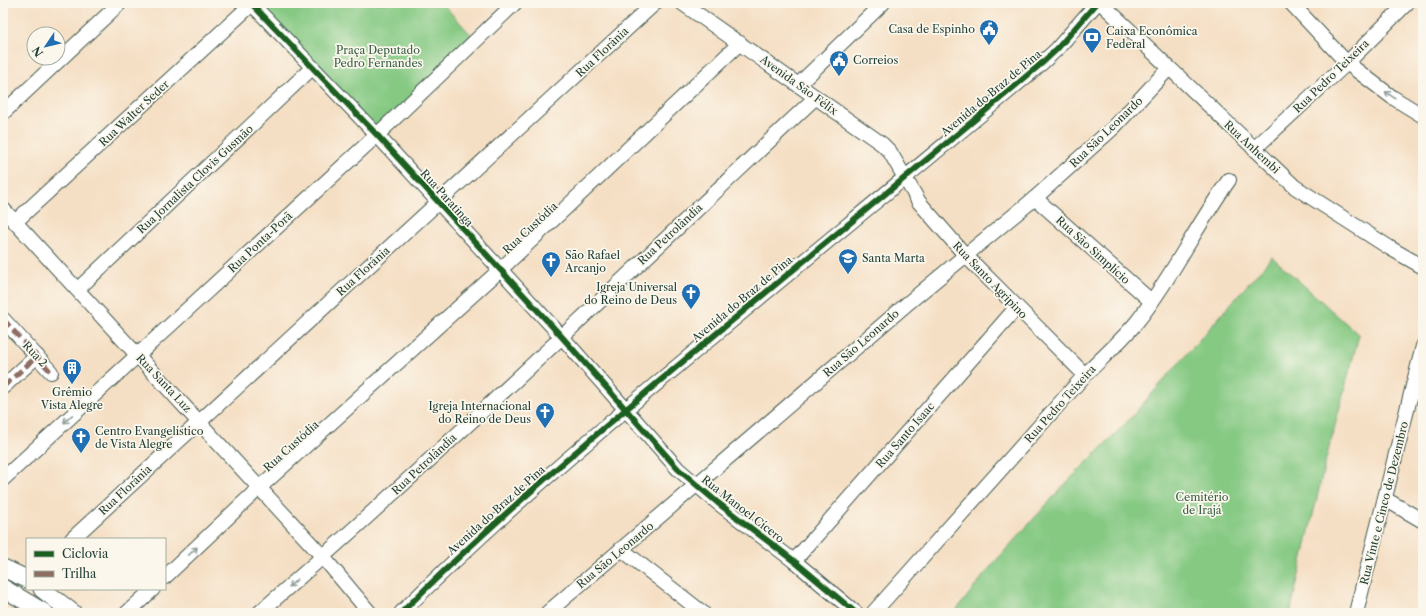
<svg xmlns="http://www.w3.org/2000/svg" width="1426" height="616" font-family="'Libre Caslon Text',serif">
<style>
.green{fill:#85c983;stroke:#52835c}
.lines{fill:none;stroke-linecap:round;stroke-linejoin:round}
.minor-casing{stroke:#3f554a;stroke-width:16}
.major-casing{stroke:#3f554a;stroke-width:19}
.minor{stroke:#fff;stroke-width:14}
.major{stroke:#fff;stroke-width:17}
.quiet{stroke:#8d6e63;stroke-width:5;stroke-dasharray:10 5;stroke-linecap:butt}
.cycleway-casing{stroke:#fbf7ec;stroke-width:8}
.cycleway{stroke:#1b5e20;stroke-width:6}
.oneway{stroke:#8f9e9a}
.labels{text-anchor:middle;stroke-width:3.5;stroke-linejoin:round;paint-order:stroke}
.poi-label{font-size:11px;fill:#1f3d34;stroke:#fbf7ec;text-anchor:start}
.park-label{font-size:11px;fill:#386048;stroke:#fbf7ec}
.street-label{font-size:11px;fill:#1f3d34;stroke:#fbf7ec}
</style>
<rect width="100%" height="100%" fill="#fbf7ec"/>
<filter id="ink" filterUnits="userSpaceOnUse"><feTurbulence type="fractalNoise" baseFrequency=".025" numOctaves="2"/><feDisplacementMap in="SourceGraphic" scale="8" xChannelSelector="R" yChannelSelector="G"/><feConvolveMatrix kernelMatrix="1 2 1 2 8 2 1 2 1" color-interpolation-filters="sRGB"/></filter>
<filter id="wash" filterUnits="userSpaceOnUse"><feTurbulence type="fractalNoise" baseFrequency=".012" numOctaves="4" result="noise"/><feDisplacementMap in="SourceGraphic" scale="16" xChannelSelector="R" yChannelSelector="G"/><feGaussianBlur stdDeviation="0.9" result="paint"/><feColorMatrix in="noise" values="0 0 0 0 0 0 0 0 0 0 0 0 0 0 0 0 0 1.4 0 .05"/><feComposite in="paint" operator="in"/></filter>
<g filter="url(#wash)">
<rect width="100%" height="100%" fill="#f5dfc4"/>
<g class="green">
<path d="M 269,3 L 442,3 L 475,39 L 376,130 L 261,10 Z"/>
<path d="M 1272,257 L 1359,335 L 1326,459 L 1290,613 L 954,613 L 992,565 L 1068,481 L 1128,421 Z"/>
</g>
</g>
<g filter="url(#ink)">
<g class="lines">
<g class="minor-casing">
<g id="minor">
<path d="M 251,3 L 377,135 L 562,337 L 678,469 L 718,503 L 794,561 L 856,613"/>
<path d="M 682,3 L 882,144 L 890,152 L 919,202 L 966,256 L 1085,375"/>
<path d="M 1101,3 L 1295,187 L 1390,248 L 1423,267"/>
<path d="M 1291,3 L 1347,63 L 1392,97 L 1423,116"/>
<path d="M 798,85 L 883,3"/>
<path d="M 3,113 L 120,3"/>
<path d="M 1254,149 L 1347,63 L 1407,3"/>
<path d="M 1035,198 L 1151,301"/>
<path d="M 3,209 L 323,557 L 370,613"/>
<path d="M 15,222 L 253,3"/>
<path d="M 78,289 L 312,68"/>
<path d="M 3,319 L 51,372"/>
<path d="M 3,387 L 37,356"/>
<path d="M 3,479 L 377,135 L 515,3"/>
<path d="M 1385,499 L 1423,521"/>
<path d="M 72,539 L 655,3"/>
<path d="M 621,549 L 703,613"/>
<path d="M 794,561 L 1016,308"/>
<path d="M 165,577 L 259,488 L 500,270 L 740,43"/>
<path d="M 127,613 L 153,589"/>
<path d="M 259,613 C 449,447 631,271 815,98"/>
<path d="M 401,613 C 489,525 584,444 680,364 C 800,263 922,165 1042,63 L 1057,49 L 1097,3"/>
<path d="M 547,613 L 908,303 L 1035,198 L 1114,127 L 1169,68"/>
<path d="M 873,613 L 1085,375 C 1102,358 1120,342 1136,323 C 1171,279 1196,226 1229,180"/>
<path d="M 1356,613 L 1423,346"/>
</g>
</g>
<g class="major-casing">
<g id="major">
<path d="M 3,568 L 27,579"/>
<path d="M 3,588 L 45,613"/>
<path d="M 42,589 L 73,613"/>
</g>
</g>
<use href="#minor" class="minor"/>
<use href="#major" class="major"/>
<g class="quiet">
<path d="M 3,319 L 51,372"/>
<path d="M 3,387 L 37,356"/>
</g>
<g class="cycleway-casing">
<g id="cycleway">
<path d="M 251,3 L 377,135 L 562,337 L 678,469 L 718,503 L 794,561 L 856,613"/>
<path d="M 401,613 C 489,525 584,444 680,364 C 800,263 922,165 1042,63 L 1057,49 L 1097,3"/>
</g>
</g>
<use href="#cycleway" class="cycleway"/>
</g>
<defs><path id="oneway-shaft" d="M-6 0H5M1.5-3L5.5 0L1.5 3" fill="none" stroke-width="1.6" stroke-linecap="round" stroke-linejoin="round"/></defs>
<g class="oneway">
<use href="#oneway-shaft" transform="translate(1390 95) rotate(-145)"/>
<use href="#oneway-shaft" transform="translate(68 419) rotate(137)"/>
<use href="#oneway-shaft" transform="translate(193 551) rotate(-43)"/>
<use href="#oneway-shaft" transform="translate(293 583) rotate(139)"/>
</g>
</g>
<defs>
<g id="civic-pin" transform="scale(1)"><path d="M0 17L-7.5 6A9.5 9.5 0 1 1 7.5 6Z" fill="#1f6fb2" stroke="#fbf7ec"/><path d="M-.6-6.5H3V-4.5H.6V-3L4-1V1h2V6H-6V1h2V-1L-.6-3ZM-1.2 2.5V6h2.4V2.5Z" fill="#fff"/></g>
<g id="bank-pin" transform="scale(1)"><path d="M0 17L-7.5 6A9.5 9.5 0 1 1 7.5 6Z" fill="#1f6fb2" stroke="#fbf7ec"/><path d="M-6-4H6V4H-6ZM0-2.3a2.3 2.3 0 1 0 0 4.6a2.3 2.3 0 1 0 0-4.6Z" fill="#fff"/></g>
<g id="school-pin" transform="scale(1)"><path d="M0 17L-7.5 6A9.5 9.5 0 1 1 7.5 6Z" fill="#1f6fb2" stroke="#fbf7ec"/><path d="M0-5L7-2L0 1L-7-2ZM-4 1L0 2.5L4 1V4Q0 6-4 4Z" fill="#fff"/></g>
<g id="church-pin" transform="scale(1)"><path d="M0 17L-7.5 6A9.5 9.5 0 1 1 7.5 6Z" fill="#1f6fb2" stroke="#fbf7ec"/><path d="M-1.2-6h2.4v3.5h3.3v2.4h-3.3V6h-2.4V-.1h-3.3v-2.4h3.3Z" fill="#fff"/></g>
<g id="building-pin" transform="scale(1)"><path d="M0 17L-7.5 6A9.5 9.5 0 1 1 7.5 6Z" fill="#1f6fb2" stroke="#fbf7ec"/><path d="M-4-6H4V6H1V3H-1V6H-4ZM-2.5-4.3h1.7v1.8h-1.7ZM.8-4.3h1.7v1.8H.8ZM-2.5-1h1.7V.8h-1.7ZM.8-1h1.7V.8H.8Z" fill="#fff"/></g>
</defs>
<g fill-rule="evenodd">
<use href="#civic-pin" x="989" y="29"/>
<use href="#bank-pin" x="1092" y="37"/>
<use href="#civic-pin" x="839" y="60"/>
<use href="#school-pin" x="848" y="258"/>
<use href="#church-pin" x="551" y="261"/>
<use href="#church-pin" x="691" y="293"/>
<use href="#building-pin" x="72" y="368"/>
<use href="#church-pin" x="545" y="412"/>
<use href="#church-pin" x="81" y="437"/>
</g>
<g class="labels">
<g class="poi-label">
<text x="975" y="33" text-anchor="end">Casa de Espinho</text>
<text x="1106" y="35">Caixa Econômica<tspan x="1106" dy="13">Federal</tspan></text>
<text x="853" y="64">Correios</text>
<text x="565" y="259">São Rafael<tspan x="565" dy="13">Arcanjo</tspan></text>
<text x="862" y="262">Santa Marta</text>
<text x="677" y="291" text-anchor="end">Igreja Universal<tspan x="677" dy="13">do Reino de Deus</tspan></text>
<text x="72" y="396" text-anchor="middle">Grêmio<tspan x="72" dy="13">Vista Alegre</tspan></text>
<text x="531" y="410" text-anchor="end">Igreja Internacional<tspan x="531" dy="13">do Reino de Deus</tspan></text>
<text x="95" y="435">Centro Evangelístico<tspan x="95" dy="13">de Vista Alegre</tspan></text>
</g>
<g class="park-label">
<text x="378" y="54">Praça Deputado<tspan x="378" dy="13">Pedro Fernandes</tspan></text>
<text x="1202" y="501">Cemitério<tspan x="1202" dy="13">de Irajá</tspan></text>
</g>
<g class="street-label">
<text transform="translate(602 52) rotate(-43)" y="4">Rua Florânia</text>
<text transform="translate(1331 76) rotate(-44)" y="4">Rua Pedro Teixeira</text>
<text transform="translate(799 85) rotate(36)" y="4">Avenida São Félix</text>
<text transform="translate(991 93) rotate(-40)" y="4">Avenida do Braz de Pina</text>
<text transform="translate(134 113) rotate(-43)" y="4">Rua Walter Seder</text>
<text transform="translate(1106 132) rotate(-44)" y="4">Rua São Leonardo</text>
<text transform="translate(1252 147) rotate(43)" y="4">Rua Anhembi</text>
<text transform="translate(195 179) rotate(-43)" y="4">Rua Jornalista Clovis Gusmão</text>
<text transform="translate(447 198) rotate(48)" y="4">Rua Paratinga</text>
<text transform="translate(530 228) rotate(-43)" y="4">Rua Custódia</text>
<text transform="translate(670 234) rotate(-43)" y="4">Rua Petrolândia</text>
<text transform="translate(260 242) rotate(-43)" y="4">Rua Ponta-Porã</text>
<text transform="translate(1093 250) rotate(42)" y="4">Rua São Simplício</text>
<text transform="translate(363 271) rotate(-42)" y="4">Rua Florânia</text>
<text transform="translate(990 280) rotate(46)" y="4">Rua Santo Agripino</text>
<text transform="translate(742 299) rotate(-40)" y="4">Avenida do Braz de Pina</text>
<text transform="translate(861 343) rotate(-41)" y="4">Rua São Leonardo</text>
<text transform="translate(35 354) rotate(47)" y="4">Rua 2</text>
<text transform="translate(164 383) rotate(47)" y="4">Rua Santa Luz</text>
<text transform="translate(1060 404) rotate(-48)" y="4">Rua Pedro Teixeira</text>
<text transform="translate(905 435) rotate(-49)" y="4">Rua Santo Isaac</text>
<text transform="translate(291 446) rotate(-42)" y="4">Rua Custódia</text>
<text transform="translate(424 464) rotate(-43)" y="4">Rua Petrolândia</text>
<text transform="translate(125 490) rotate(-43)" y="4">Rua Florânia</text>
<text transform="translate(1384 503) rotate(-76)" y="4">Rua Vinte e Cinco de Dezembro</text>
<text transform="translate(743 509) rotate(38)" y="4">Rua Manoel Cícero</text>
<text transform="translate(496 510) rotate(-42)" y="4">Avenida do Braz de Pina</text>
<text transform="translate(615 555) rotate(-40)" y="4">Rua São Leonardo</text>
</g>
</g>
<rect width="1426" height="616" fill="none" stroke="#fbf7ec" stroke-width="16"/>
<rect x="26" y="538" width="140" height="52" fill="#fbf7ec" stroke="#a3ada2"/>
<rect x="34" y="551" width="20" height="6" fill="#1b5e20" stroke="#a3ada2"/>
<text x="62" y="558" font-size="12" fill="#1f3d34">Ciclovia</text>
<rect x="34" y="571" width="20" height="6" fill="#8d6e63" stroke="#a3ada2"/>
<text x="62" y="578" font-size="12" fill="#1f3d34">Trilha</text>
<g transform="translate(46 46) rotate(235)"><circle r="19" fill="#fbf7ec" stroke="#a3ada2"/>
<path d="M0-3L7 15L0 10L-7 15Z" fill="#1f6fb2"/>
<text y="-6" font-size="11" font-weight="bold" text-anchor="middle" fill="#1f3d34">N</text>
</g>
</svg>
